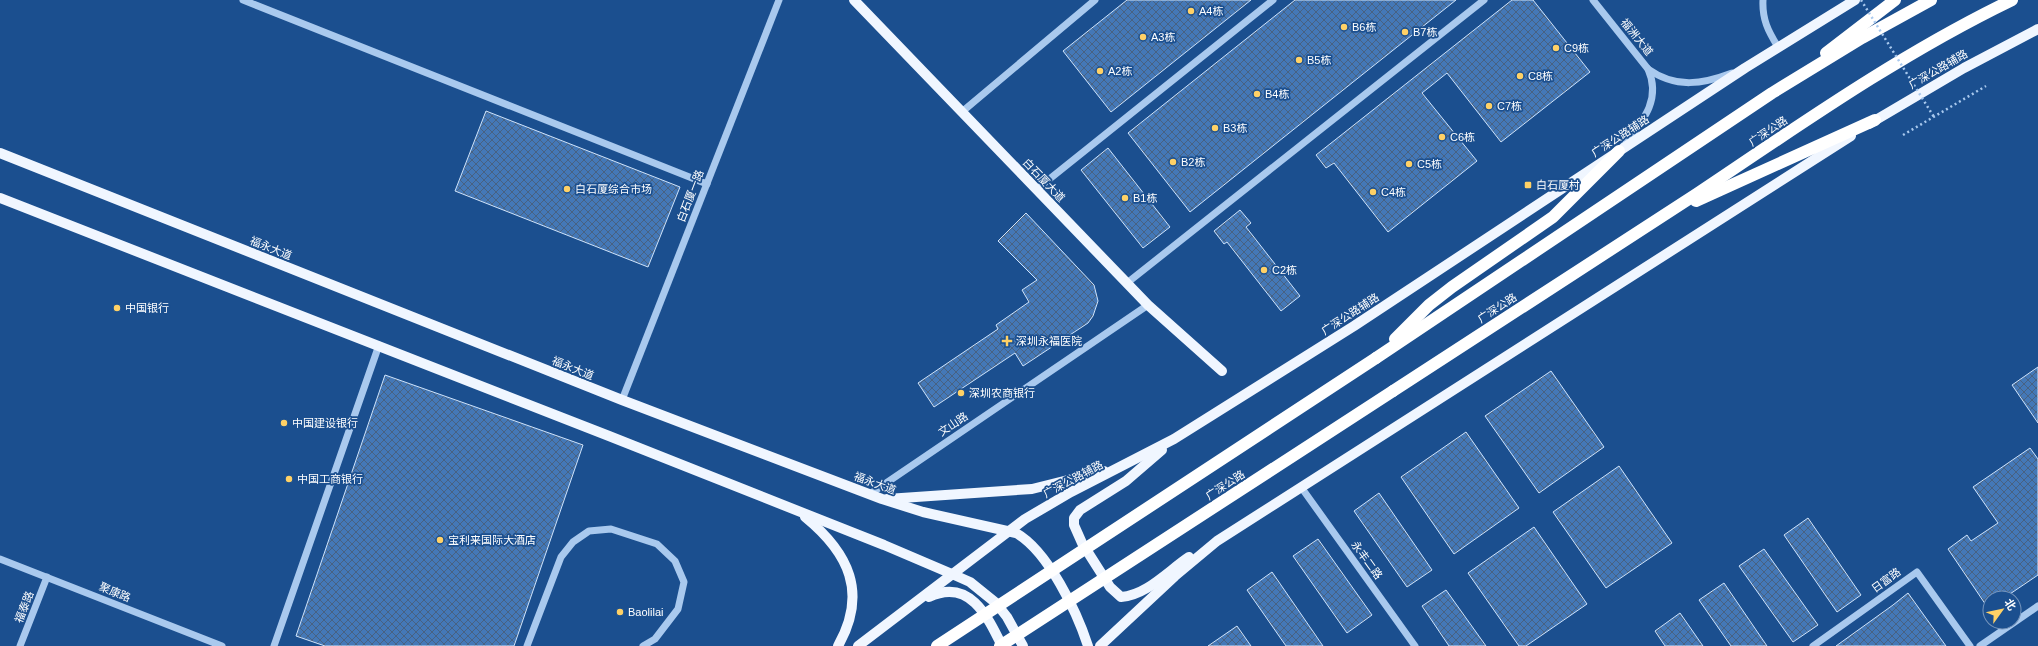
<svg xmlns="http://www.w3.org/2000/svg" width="2038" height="646" font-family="Arial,'Noto Sans SC',sans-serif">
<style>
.building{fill:url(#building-cross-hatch);stroke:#cfe3fa}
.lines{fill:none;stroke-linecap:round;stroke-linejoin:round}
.path{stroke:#a9c9ee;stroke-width:2.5;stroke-dasharray:2 3;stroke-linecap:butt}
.minor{stroke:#a9c9ee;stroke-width:7}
.major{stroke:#f0f6ff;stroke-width:10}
.highway{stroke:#fff;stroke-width:12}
.path-bridge{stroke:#a9c9ee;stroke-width:2.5;stroke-dasharray:2 3;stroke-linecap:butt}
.highway-bridge{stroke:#fff;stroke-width:12}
.poi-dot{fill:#ffd166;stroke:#1b4f8f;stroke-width:1.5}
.labels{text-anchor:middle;stroke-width:3.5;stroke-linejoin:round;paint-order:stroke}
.poi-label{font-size:11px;fill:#fff;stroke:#1b4f8f;text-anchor:start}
.street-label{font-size:11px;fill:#fff;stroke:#1b4f8f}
</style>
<defs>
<pattern id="building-cross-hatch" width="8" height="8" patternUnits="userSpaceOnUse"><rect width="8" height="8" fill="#4478b7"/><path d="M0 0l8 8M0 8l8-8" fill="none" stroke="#486282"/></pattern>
</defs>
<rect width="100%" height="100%" fill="#1b4f8f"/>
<g class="building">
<path d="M 1127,0 L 1251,0 L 1111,112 L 1063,51 Z"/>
<path d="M 1295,0 L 1456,0 L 1190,212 L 1128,133 Z"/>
<path d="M 1512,0 L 1533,0 L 1590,72 L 1501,142 L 1447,73 L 1422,93 L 1477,161 L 1388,232 L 1334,163 L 1326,168 L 1316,155 Z"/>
<path d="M 486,111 L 680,187 L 648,267 L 455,191 Z"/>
<path d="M 1108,148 L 1170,227 L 1143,248 L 1081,170 Z"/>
<path d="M 1240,210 L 1251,223 L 1246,227 L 1300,296 L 1281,311 L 1227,242 L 1224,244 L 1214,231 Z"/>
<path d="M 1026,213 L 1094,285 L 1098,301 L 1093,316 L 1088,323 L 1023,366 L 1015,353 L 934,407 L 918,383 L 998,329 L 996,325 L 1029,302 L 1022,290 L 1037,280 L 998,241 Z"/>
<path d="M 2038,367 L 2038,423 L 2012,385 Z"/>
<path d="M 1551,371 L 1604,447 L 1539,493 L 1485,416 Z"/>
<path d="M 385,375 L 583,445 L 514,646 L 325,646 L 296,636 Z"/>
<path d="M 1466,432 L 1519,508 L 1454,554 L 1401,477 Z"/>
<path d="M 2030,448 L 2038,459 L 2038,575 L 2004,598 L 1990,598 L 1990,611 L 1948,549 L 1967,535 L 1971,541 L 1998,523 L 1973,487 Z"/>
<path d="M 1619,466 L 1672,543 L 1606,588 L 1553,512 Z"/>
<path d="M 1379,493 L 1432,570 L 1407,587 L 1354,511 Z"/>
<path d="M 1808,518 L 1861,595 L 1837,612 L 1784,535 Z"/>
<path d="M 1534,527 L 1587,604 L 1526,646 L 1519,646 L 1468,573 Z"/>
<path d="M 1318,539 L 1372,615 L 1347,633 L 1293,556 Z"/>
<path d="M 1764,549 L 1818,625 L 1793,642 L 1739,566 Z"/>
<path d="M 1272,572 L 1323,646 L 1286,646 L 1247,590 Z"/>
<path d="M 1724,583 L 1767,646 L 1731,646 L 1699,600 Z"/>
<path d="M 1446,590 L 1486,646 L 1449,646 L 1422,606 Z"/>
<path d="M 1908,593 L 1946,646 L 1836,646 L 1893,605 Z"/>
<path d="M 1680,613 L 1703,646 L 1665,646 L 1655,631 Z"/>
<path d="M 1237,626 L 1251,646 L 1208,646 Z"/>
</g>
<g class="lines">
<path class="path" d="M 1903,135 L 1986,86"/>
<g class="minor">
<path d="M 243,0 L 707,184"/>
<path d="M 1593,0 L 1648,69 C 1676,89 1703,84 1732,73"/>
<path d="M 1763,0 C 1762,19 1768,31 1778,47"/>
<path d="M 963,111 L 1095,0"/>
<path d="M 1624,145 C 1642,122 1662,100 1648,69"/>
<path d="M 1037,189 L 1273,0"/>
<path d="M 1127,283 L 1484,0"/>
<path d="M 622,400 L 779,0"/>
<path d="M 1301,487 L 1415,646"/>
<path d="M 870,494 L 1148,305"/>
<path d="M 0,559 L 222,646"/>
<path d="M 20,646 L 47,577"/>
<path d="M 274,646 L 379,345"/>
<path d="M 527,646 L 561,557 L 573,542 L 589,531 L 611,529 L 657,544 L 675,561 L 684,582 L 678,609 L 655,639 L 643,646"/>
<path d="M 1813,646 L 1917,572 L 1970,646"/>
<path d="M 1980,646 L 2038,606"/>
</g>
<g class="major">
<path d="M 854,0 L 1148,305 L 1222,371"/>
<path d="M 1869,124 L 1964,68 L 2038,29"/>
<path d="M 0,153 L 622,400 L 882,499 L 923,512 L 1016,533 C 1048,551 1077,612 1088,646"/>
<path d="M 0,198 L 609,436 L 884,545 L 952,574 L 970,582 L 996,603 L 1007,617 L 1023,646"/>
<path d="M 1162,450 L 1126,481 L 1080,510 L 1074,518 L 1074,525 L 1082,543 L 1110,587 L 1121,597 C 1147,595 1168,571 1189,557"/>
<path d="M 887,499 L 1032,489 L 1104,471"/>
<path d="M 805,517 C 849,553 868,593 838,646"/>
<path d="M 929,597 C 969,578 987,615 1002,646"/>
<path d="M 858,646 L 1025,519 L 1071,492 L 1174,439 L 1354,326 L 1745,68 L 1855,0"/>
<path d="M 1100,646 L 1175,576 L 1217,541 L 1851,136"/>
</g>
<g class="highway">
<path d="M 1826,53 L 1895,0"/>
<path d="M 1696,201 L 1875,120"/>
<path d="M 1395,339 L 1429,305 L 1452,287 L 1553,217 L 1619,151"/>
<path d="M 1376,358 L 1772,93 L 1862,38 L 1931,0"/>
<path d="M 1393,391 C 1494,326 1595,261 1695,195 C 1798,126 1900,54 2012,0"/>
</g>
<path class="path-bridge" d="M 1861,0 L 1934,117"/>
<g class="highway-bridge">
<path d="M 937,646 L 1376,358"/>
<path d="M 1000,646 L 1393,391"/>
</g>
</g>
<g class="poi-dot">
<circle cx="1191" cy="11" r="4"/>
<circle cx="1344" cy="27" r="4"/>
<circle cx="1405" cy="32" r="4"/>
<circle cx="1143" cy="37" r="4"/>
<circle cx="1556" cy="48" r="4"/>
<circle cx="1299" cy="60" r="4"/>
<circle cx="1100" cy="71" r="4"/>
<circle cx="1520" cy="76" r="4"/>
<circle cx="1257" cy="94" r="4"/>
<circle cx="1489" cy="106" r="4"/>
<circle cx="1215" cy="128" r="4"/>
<circle cx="1442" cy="137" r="4"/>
<circle cx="1173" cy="162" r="4"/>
<circle cx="1409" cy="164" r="4"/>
<rect x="1524" y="181" width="8" height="8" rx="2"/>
<circle cx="567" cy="189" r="4"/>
<circle cx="1373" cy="192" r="4"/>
<circle cx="1125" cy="198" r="4"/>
<circle cx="1264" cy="270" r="4"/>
<circle cx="117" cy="308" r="4"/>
<path d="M1005 335h4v4h4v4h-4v4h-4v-4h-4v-4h4z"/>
<circle cx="961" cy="393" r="4"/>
<circle cx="284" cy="423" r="4"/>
<circle cx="289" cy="479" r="4"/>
<circle cx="440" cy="540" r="4"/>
<circle cx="620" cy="612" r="4"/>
</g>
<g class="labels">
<g class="poi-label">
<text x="1199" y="15">A4栋</text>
<text x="1352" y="31">B6栋</text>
<text x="1413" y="36">B7栋</text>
<text x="1151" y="41">A3栋</text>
<text x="1564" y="52">C9栋</text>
<text x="1307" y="64">B5栋</text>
<text x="1108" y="75">A2栋</text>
<text x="1528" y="80">C8栋</text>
<text x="1265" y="98">B4栋</text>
<text x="1497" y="110">C7栋</text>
<text x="1223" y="132">B3栋</text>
<text x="1450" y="141">C6栋</text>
<text x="1181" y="166">B2栋</text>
<text x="1417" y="168">C5栋</text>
<text x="1536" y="189">白石厦村</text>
<text x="575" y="193">白石厦综合市场</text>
<text x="1381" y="196">C4栋</text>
<text x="1133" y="202">B1栋</text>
<text x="1272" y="274">C2栋</text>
<text x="125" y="312">中国银行</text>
<text x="1016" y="345">深圳永福医院</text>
<text x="969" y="397">深圳农商银行</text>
<text x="292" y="427">中国建设银行</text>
<text x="297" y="483">中国工商银行</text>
<text x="448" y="544">宝利来国际大酒店</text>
<text x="628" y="616">Baolilai</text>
</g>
<g class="street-label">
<text transform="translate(1637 37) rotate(51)" y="4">福洲大道</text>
<text transform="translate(1938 69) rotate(-30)" y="4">广深公路辅路</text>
<text transform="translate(1768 131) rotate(-34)" y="4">广深公路</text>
<text transform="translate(1620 136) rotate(-33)" y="4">广深公路辅路</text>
<text transform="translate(1044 180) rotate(46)" y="4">白石厦大道</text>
<text transform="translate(690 196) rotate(-69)" y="4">白石厦一路</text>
<text transform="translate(271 248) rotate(22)" y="4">福永大道</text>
<text transform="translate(1497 308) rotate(-33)" y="4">广深公路</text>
<text transform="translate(1350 314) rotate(-33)" y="4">广深公路辅路</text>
<text transform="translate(573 368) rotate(22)" y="4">福永大道</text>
<text transform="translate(953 424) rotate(-34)" y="4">文山路</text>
<text transform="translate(1073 479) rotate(-28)" y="4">广深公路辅路</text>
<text transform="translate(875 483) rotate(20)" y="4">福永大道</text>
<text transform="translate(1225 485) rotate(-33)" y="4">广深公路</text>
<text transform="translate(1367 560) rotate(54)" y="4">永丰二路</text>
<text transform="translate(1886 580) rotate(-36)" y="4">日富路</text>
<text transform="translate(115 592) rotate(22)" y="4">聚康路</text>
<text transform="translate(24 607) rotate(-69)" y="4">福泰路</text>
</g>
</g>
<g transform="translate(2002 610) rotate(57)"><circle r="19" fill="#1b4f8f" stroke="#7695bc"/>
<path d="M0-3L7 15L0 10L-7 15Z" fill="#ffd166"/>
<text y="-6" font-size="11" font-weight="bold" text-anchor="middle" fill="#ffffff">北</text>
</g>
</svg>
